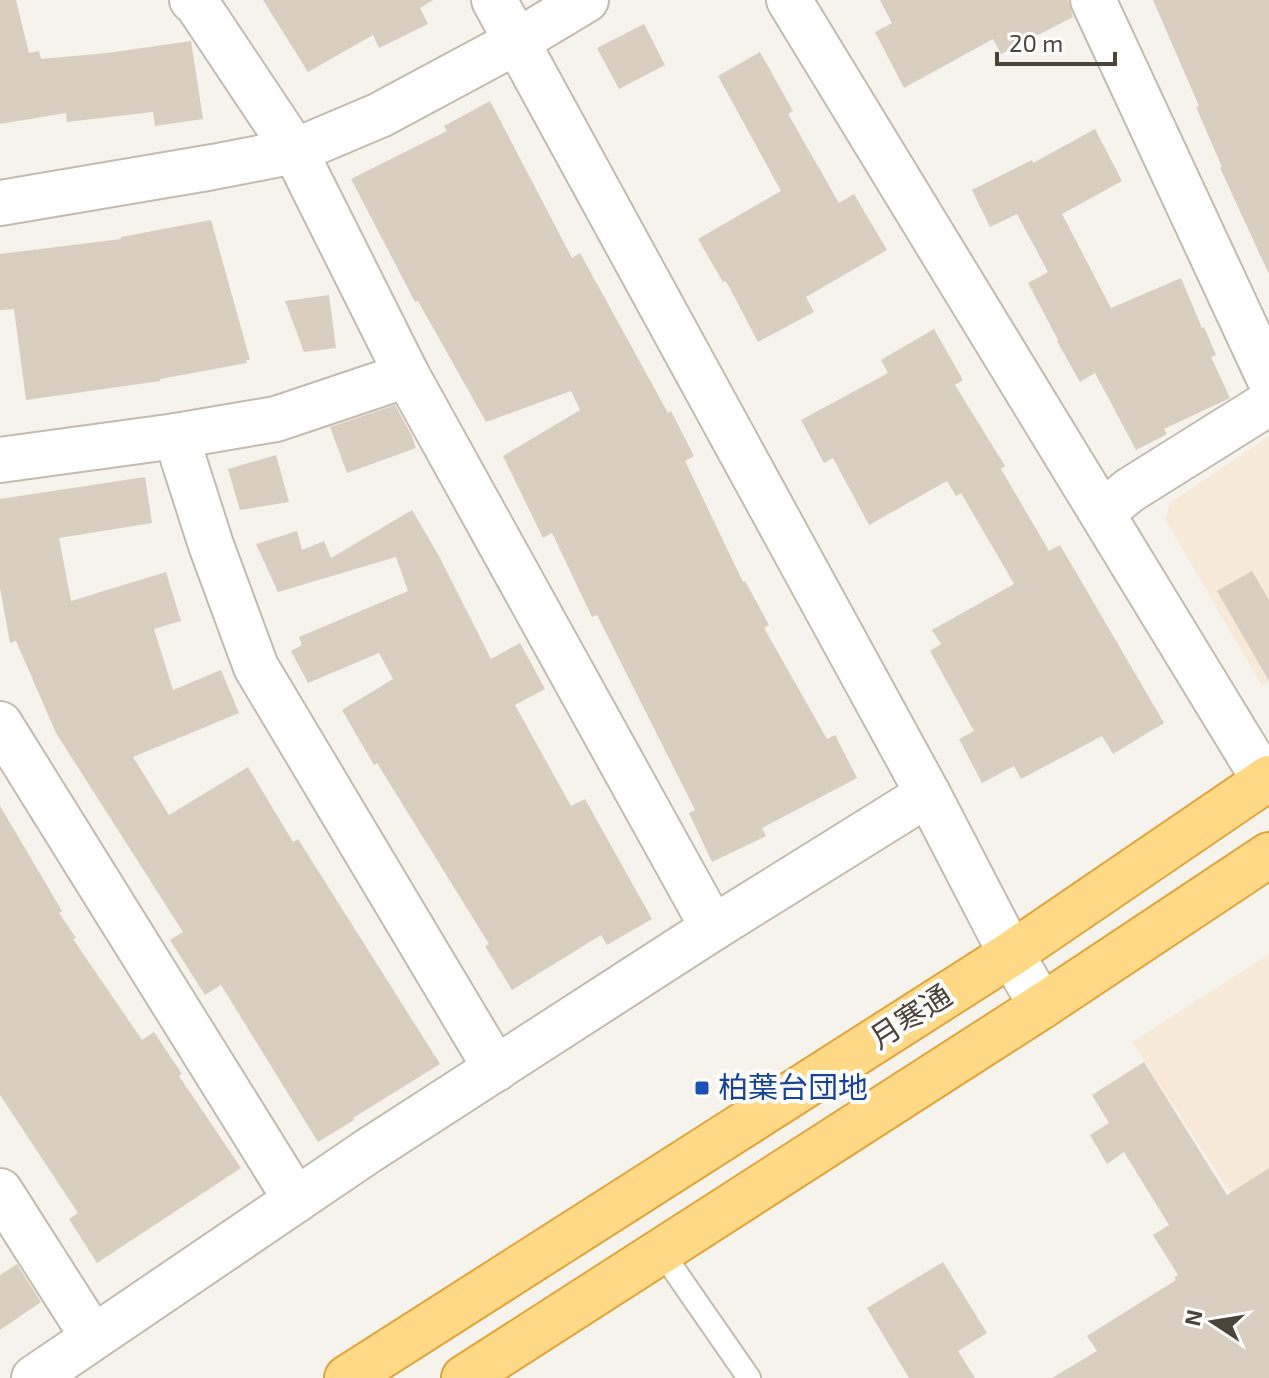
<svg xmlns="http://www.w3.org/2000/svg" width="1269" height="1378" font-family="'Exo 2','Noto Sans JP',sans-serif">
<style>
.commercial{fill:#f7ead8}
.building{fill:#d8cfc1}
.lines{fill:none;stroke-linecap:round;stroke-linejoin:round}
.service-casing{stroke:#c2bbae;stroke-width:26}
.minor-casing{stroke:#c2bbae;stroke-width:48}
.trunk-casing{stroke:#e0a43c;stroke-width:48}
.service{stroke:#fff;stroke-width:22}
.minor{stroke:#fff;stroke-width:44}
.trunk{stroke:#ffd985;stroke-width:44}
.transit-dot{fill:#1a4fb4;stroke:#fff;stroke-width:3}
.labels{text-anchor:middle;stroke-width:8;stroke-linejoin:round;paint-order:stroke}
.street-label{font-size:30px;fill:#4b4439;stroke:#fff}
.transit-label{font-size:30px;fill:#164399;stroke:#fff;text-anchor:start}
</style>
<rect width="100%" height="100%" fill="#f6f3ec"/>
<g class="commercial">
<path d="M 1269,436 L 1269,682 L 1262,686 L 1165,519 L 1170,503 Z"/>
<path d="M 1269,954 L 1269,1252 L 1132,1042 Z"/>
</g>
<g class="building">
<path d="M 0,0 L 16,0 L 29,53 L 39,51 L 41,59 L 107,53 L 191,41 L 203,119 L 155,126 L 153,112 L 67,122 L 66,113 L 0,124 Z"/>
<path d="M 263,0 L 433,0 L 420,8 L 428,24 L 379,48 L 373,35 L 308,72 Z"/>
<path d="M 880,0 L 1068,0 L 1073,17 L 1001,54 L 993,39 L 904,88 L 875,32 L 892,23 Z"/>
<path d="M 1153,0 L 1269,0 L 1269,274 L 1220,168 L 1222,167 L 1196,107 L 1199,106 Z"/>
<path d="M 644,24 L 665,65 L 619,89 L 597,48 Z"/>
<path d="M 760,52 L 793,111 L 788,114 L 839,203 L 854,194 L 887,250 L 806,297 L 814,312 L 758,342 L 726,281 L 723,282 L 698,239 L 781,191 L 718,76 Z"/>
<path d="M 490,101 L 572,258 L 580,253 L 668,413 L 671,411 L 694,456 L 685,461 L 743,582 L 745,581 L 769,625 L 764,628 L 827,739 L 835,735 L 857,778 L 762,828 L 766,836 L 712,862 L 689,813 L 695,810 L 597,615 L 592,617 L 552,533 L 543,538 L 503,456 L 580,410 L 571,391 L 486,422 L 418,301 L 415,302 L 351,179 L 447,131 L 444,126 Z"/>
<path d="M 1095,129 L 1122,181 L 1062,214 L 1111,308 L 1181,278 L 1202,328 L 1204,327 L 1216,355 L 1211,357 L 1230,398 L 1164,429 L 1167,434 L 1136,450 L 1095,373 L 1080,382 L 1057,341 L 1058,340 L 1028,283 L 1048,272 L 1017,214 L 990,227 L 972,190 L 1032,160 L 1033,163 Z"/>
<path d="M 211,220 L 250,360 L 246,360 L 247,363 L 160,379 L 160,381 L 26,400 L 14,309 L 0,310 L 0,254 L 121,239 L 121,237 Z"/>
<path d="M 329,295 L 336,348 L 304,352 L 285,301 Z"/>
<path d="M 934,329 L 963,380 L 955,385 L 1005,466 L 1001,469 L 1049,551 L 1060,545 L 1164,723 L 1113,754 L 1102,736 L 1021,779 L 1014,766 L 982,783 L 959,739 L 974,731 L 930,651 L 941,644 L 932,630 L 1014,584 L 1009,575 L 961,493 L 956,496 L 947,481 L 869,525 L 833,458 L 824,463 L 801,420 L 888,373 L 881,360 Z"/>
<path d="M 395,405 L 411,434 L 416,448 L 347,473 L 330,427 Z"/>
<path d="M 276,455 L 289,502 L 240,510 L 228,469 Z"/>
<path d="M 145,477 L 152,523 L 59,538 L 71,601 L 166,572 L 181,621 L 154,629 L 173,690 L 221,670 L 239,713 L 133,757 L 169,815 L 248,767 L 293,842 L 298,839 L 440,1064 L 353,1118 L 354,1120 L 318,1142 L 221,985 L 205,995 L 170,940 L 183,932 L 56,733 L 16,641 L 10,643 L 0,588 L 0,499 Z"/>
<path d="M 412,510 L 439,556 L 491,659 L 520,643 L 545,689 L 515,705 L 571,806 L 585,799 L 652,919 L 607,945 L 601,935 L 512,990 L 485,946 L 489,944 L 377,763 L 374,765 L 342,710 L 393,679 L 379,653 L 308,683 L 291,651 L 302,645 L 299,637 L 408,591 L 396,557 L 278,592 L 256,544 L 297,531 L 302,550 L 324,541 L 331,558 Z"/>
<path d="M 1252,571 L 1269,600 L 1269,681 L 1217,591 Z"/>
<path d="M 0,806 L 62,911 L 59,913 L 76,938 L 73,939 L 142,1040 L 154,1032 L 182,1074 L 179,1076 L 241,1168 L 97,1263 L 69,1219 L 78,1213 L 0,1095 Z"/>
<path d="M 1144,1062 L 1227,1195 L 1269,1168 L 1269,1378 L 1052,1378 L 1097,1351 L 1087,1336 L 1176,1280 L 1174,1277 L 1178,1275 L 1153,1235 L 1169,1225 L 1124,1152 L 1107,1164 L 1090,1135 L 1109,1123 L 1092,1095 Z"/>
<path d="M 943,1262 L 987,1333 L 958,1351 L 975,1378 L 909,1378 L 867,1308 Z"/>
<path d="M 17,1264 L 41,1302 L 0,1330 L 0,1275 Z"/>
</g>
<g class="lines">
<g class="service-casing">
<path id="service" d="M 661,1251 L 749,1378"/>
</g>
<g class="minor-casing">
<g id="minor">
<path d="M 192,0 L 197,4 L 295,151 L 407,375 L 713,928"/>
<path d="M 494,0 L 928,794 L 1011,954 L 1042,1006"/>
<path d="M 789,0 L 1265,781"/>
<path d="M 1093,0 L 1269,378"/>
<path d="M 0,203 L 213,167 L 295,151 L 380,115 L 516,42 L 586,0"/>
<path d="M 176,436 L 211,545 L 256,667 L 496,1069"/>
<path d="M 0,460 L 176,436 L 276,419 L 407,375"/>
<path d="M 1103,512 L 1130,490 L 1269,403"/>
<path d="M 0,724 L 296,1200"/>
<path d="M 0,1191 L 93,1337"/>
<path d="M 34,1378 L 368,1151 L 713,928 L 928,794"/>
</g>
</g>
<g class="trunk-casing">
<g id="trunk">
<path d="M 347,1378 L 1011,954 L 1269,778"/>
<path d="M 464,1378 L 1042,1006 L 1269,855"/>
</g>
</g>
<use href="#service" class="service"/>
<use href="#minor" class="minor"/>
<use href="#trunk" class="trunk"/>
</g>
<rect class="transit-dot" x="694" y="1080" width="16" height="16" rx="4"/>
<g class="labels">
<g class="street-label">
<text transform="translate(911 1017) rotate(-33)" y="10">月寒通</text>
</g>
<g class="transit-label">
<text x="718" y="1098">柏葉台団地</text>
</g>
</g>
<g transform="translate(1213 1322) rotate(282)" stroke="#ffffff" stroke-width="6" paint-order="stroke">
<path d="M0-6L14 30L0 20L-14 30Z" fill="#4b4439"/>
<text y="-12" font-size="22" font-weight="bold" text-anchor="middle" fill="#4b4439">N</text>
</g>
<path d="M997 52v12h118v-12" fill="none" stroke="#4b4439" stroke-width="4"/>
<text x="1009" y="52" font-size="24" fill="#4b4439" stroke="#ffffff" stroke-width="6" paint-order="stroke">20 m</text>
</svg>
